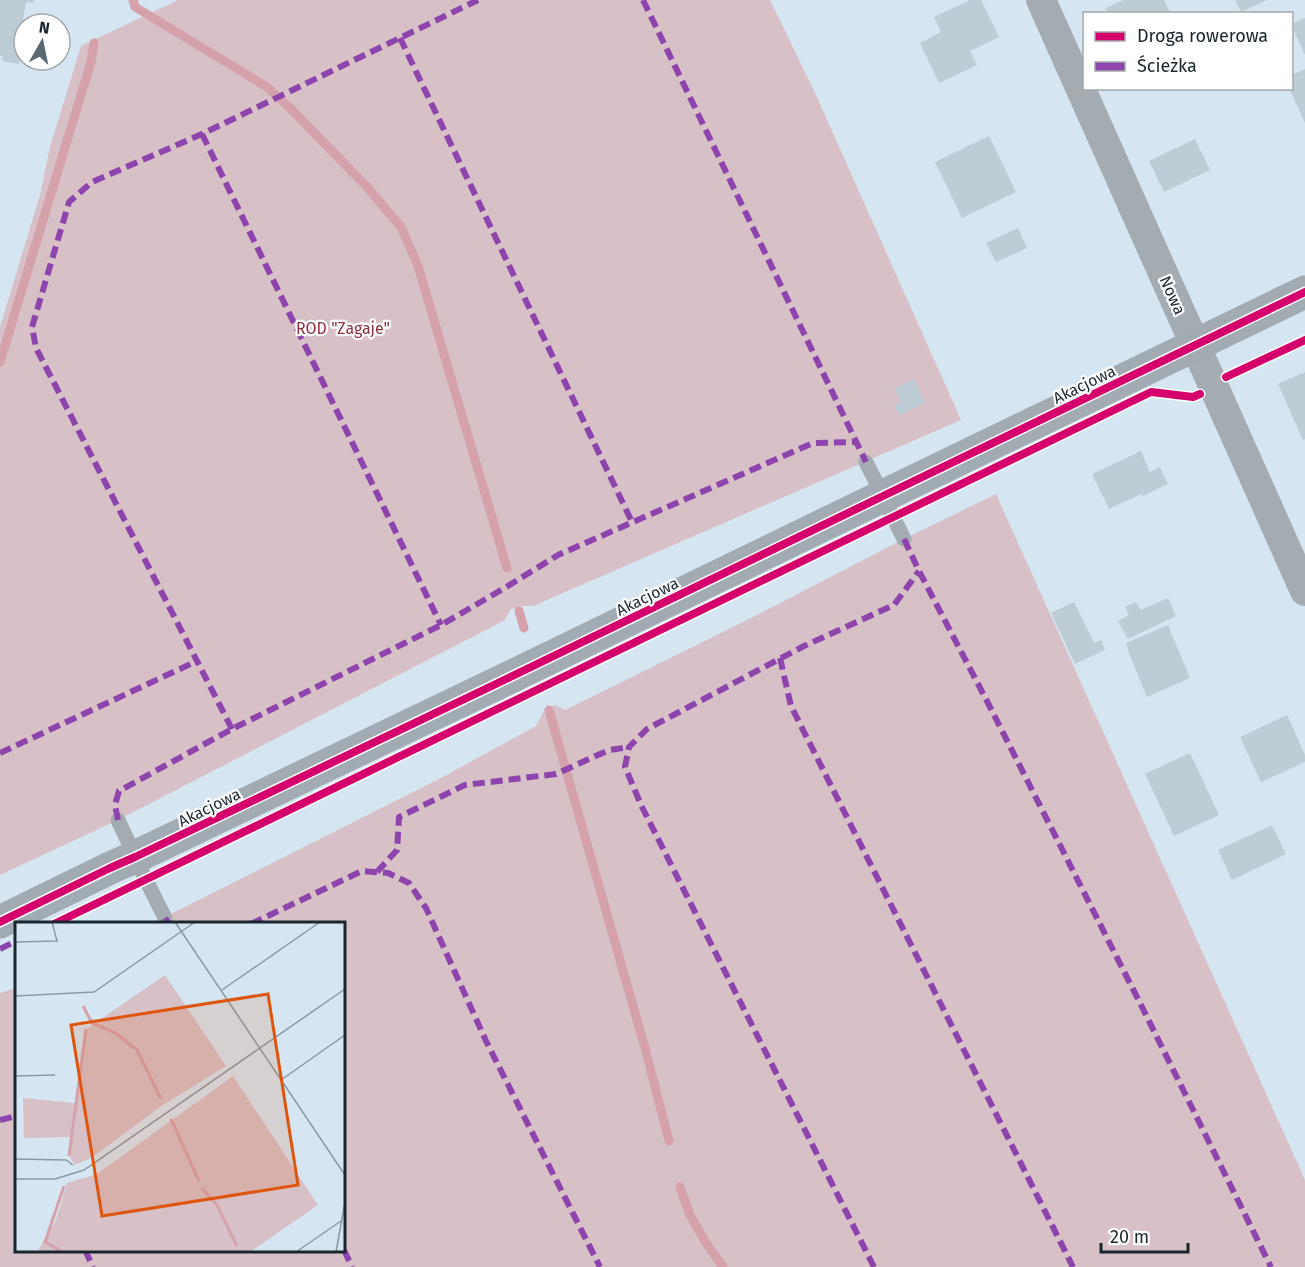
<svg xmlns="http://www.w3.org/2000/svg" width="1305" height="1267" font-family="'Fira Sans',sans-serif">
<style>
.green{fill:#d8c0c7}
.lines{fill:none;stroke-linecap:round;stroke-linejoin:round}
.stream{stroke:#d5a1aa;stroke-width:9}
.building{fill:#beccd5}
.lane{stroke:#a4acb1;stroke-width:15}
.street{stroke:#a4acb1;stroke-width:30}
.secondary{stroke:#a2abb2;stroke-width:33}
.quiet{stroke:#8e44ad;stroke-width:6;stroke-dasharray:12 6;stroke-linecap:butt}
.cycleway-casing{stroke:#fff;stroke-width:11}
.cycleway{stroke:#d6006c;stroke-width:8}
.labels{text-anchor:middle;stroke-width:4.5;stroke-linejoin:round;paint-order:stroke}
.street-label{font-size:16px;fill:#1a262e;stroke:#fff}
.park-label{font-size:16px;fill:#8f2f3e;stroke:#fff}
.inset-river{fill:none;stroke:#d5a1aa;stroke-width:3}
.inset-road{fill:none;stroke:#8a99a4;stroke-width:1.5}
.view{fill:#de560e;fill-opacity:0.15;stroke:#de560e;stroke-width:3}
.inset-edge{fill:none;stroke:#1a262e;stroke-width:3}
</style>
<rect width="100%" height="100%" fill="#d5e6f2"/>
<g class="green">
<path d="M 178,0 L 770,0 L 816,95 L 961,420 L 533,606 L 523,606 L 511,609 L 505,620 L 118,820 L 0,875 L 0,327 L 40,195 L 50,147 L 81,46 Z"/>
<path d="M 996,494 L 1305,1180 L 1305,1267 L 0,1267 L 0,993 L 16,988 L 16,1250 L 344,1250 L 344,924 L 153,923 L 441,778 L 536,726 L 545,709 L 555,705 L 565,710 L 751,618 L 904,539 Z"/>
</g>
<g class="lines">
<g class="stream">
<path d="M 133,0 L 135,7 L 267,87 L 290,108 L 367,187 L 401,227 L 418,266 L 507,568"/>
<path d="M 0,362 L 91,62 L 94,43"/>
<path d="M 519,611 L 524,628"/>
<path d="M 549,710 L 645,1048 L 669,1141"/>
<path d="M 680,1187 L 690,1215 L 706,1243 L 723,1267"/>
</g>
</g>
<g class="building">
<path d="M 0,0 L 34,0 L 34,3 L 26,2 L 22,26 L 24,26 L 24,60 L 20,59 L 19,64 L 2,61 L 3,56 L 0,56 Z"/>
<path d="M 970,0 L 981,0 L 999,37 L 970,51 L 977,65 L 939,83 L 920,43 L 941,32 L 934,17 Z"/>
<path d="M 1123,0 L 1164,0 L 1171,14 L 1108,14 L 1106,8 Z"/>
<path d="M 1235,0 L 1267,0 L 1241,12 Z"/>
<path d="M 1305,18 L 1305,55 L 1292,26 L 1292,24 Z"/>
<path d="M 1305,69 L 1305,123 L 1289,88 L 1292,88 L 1292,75 Z"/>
<path d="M 989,136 L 1016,192 L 962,218 L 935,162 Z"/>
<path d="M 1195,139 L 1210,170 L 1164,192 L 1149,161 Z"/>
<path d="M 1018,228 L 1027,248 L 996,262 L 986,243 Z"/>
<path d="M 1305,372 L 1305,439 L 1303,440 L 1278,384 Z"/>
<path d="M 914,379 L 925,403 L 899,415 L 894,405 L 900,402 L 894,388 Z"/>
<path d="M 1141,451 L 1150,472 L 1160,467 L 1168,484 L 1143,496 L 1141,494 L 1109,509 L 1092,474 Z"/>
<path d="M 1168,598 L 1176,616 L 1128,639 L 1118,621 L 1129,615 L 1125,607 L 1136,602 L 1141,610 Z"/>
<path d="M 1074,602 L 1094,643 L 1101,640 L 1105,650 L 1075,664 L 1051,613 Z"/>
<path d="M 1168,625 L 1190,678 L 1147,697 L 1130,656 L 1126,643 Z"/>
<path d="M 1287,715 L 1305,755 L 1305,762 L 1261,782 L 1240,737 Z"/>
<path d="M 1190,753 L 1219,815 L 1174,836 L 1145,774 Z"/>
<path d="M 1272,825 L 1286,854 L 1232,880 L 1218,850 Z"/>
</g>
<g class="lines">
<g class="lane">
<path d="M 866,462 L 904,539"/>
<path d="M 118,820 L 146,880 L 165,918"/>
</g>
<path class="street" d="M 1041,0 L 1305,591"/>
<path class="secondary" d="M 0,922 L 110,868 L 135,857 L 500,682 L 883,496 L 1305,292"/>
<g class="quiet">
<path d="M 643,0 L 866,462"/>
<path d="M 400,38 L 632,522"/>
<path d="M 202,134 L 441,625"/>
<path d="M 904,539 L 919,571 L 989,705 L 1142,1007 L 1271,1267"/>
<path d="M 780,658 L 791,706 L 1073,1267"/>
<path d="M 232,729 L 36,348 L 32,327 L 69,202 L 92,182 L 202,134 L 478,0"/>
<path d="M 0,753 L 197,661"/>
<path d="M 118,820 L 115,805 L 119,791 L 232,729 L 441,625 L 503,589 L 558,555 L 813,443 L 856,442"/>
<path d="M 377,872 L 397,850 L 399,817 L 465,785 L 556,774 L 609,750 L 629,747"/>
<path d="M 165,918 L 169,924"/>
<path d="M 251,924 L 362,871 L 388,873 L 409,883 L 426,908 L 486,1041 L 600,1267"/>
<path d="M 0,949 L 16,941"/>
<path d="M 0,1120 L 16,1116"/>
<path d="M 85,1250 L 93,1267"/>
<path d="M 344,1250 L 352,1267"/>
<path d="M 874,1267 L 642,807 L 625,767 L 629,747 L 647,729 L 804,646 L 894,605 L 919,571"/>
</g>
<g class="cycleway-casing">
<g id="cycleway">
<path d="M 1226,377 L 1305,340"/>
<path d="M 0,922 L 110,868 L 135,857 L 500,682 L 883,496 L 1305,292"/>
<path d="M 54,924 L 1151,392 L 1193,397 L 1200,394"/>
</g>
</g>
<use href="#cycleway" class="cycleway"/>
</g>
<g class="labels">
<g class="street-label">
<text transform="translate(1173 295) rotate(66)" y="6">Nowa</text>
<text transform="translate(1084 384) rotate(-26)" y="6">Akacjowa</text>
<text transform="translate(647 596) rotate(-26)" y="6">Akacjowa</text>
<text transform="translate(209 807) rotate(-26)" y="6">Akacjowa</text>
</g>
<g class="park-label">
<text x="343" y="334">ROD "Zagaje"</text>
</g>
</g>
<g transform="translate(15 922)">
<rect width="330" height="330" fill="#d5e6f2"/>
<path d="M 150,53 L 211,144 L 148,183 L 76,236 L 60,243 L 55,236 L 70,108 ZM 218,154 L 303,283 L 235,330 L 22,330 L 41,298 L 52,261 L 82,252 ZM 8,176 L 60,181 L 55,215 L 9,216 Z" fill="#d8c0c7"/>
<path class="inset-river" d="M 68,84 L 77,101 L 99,110 L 122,128 L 146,177M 156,197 L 184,259M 54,234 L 71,107M 187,266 L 202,283 L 222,324M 48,330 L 30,320 L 49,264"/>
<path class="inset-road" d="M 160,0 L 330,253M 0,20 L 42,19 L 37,0M 207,68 L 305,0M 0,74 L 79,70 L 180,0M 0,154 L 40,153M 266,158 L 330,113M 0,237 L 51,238 L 58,243M 0,257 L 40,257 L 69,248 L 330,67M 281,330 L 326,299M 321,330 L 330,280"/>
<path class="view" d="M 253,72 L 283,263 L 87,294 L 56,103 Z"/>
<rect width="330" height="330" class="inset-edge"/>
</g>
<rect x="1083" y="12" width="210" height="78" fill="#ffffff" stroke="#a3a8ab" stroke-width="1.5"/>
<rect x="1095" y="32" width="30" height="9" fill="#d6006c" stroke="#a3a8ab" stroke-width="1.5"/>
<text x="1137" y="42" font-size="18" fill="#1a262e">Droga rowerowa</text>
<rect x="1095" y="62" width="30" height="9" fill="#8e44ad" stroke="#a3a8ab" stroke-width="1.5"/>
<text x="1137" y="72" font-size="18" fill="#1a262e">Ścieżka</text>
<g transform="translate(42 42) rotate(9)"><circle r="28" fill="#ffffff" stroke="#a3a8ab" stroke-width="1.5"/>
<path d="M0-4.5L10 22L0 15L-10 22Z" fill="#5b6973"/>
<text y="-9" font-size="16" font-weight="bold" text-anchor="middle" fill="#1a262e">N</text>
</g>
<path d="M1101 1243v9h87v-9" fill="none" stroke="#1a262e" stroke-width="3"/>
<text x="1110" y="1243" font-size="18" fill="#1a262e" stroke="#ffffff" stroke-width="4.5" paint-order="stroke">20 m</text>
</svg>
